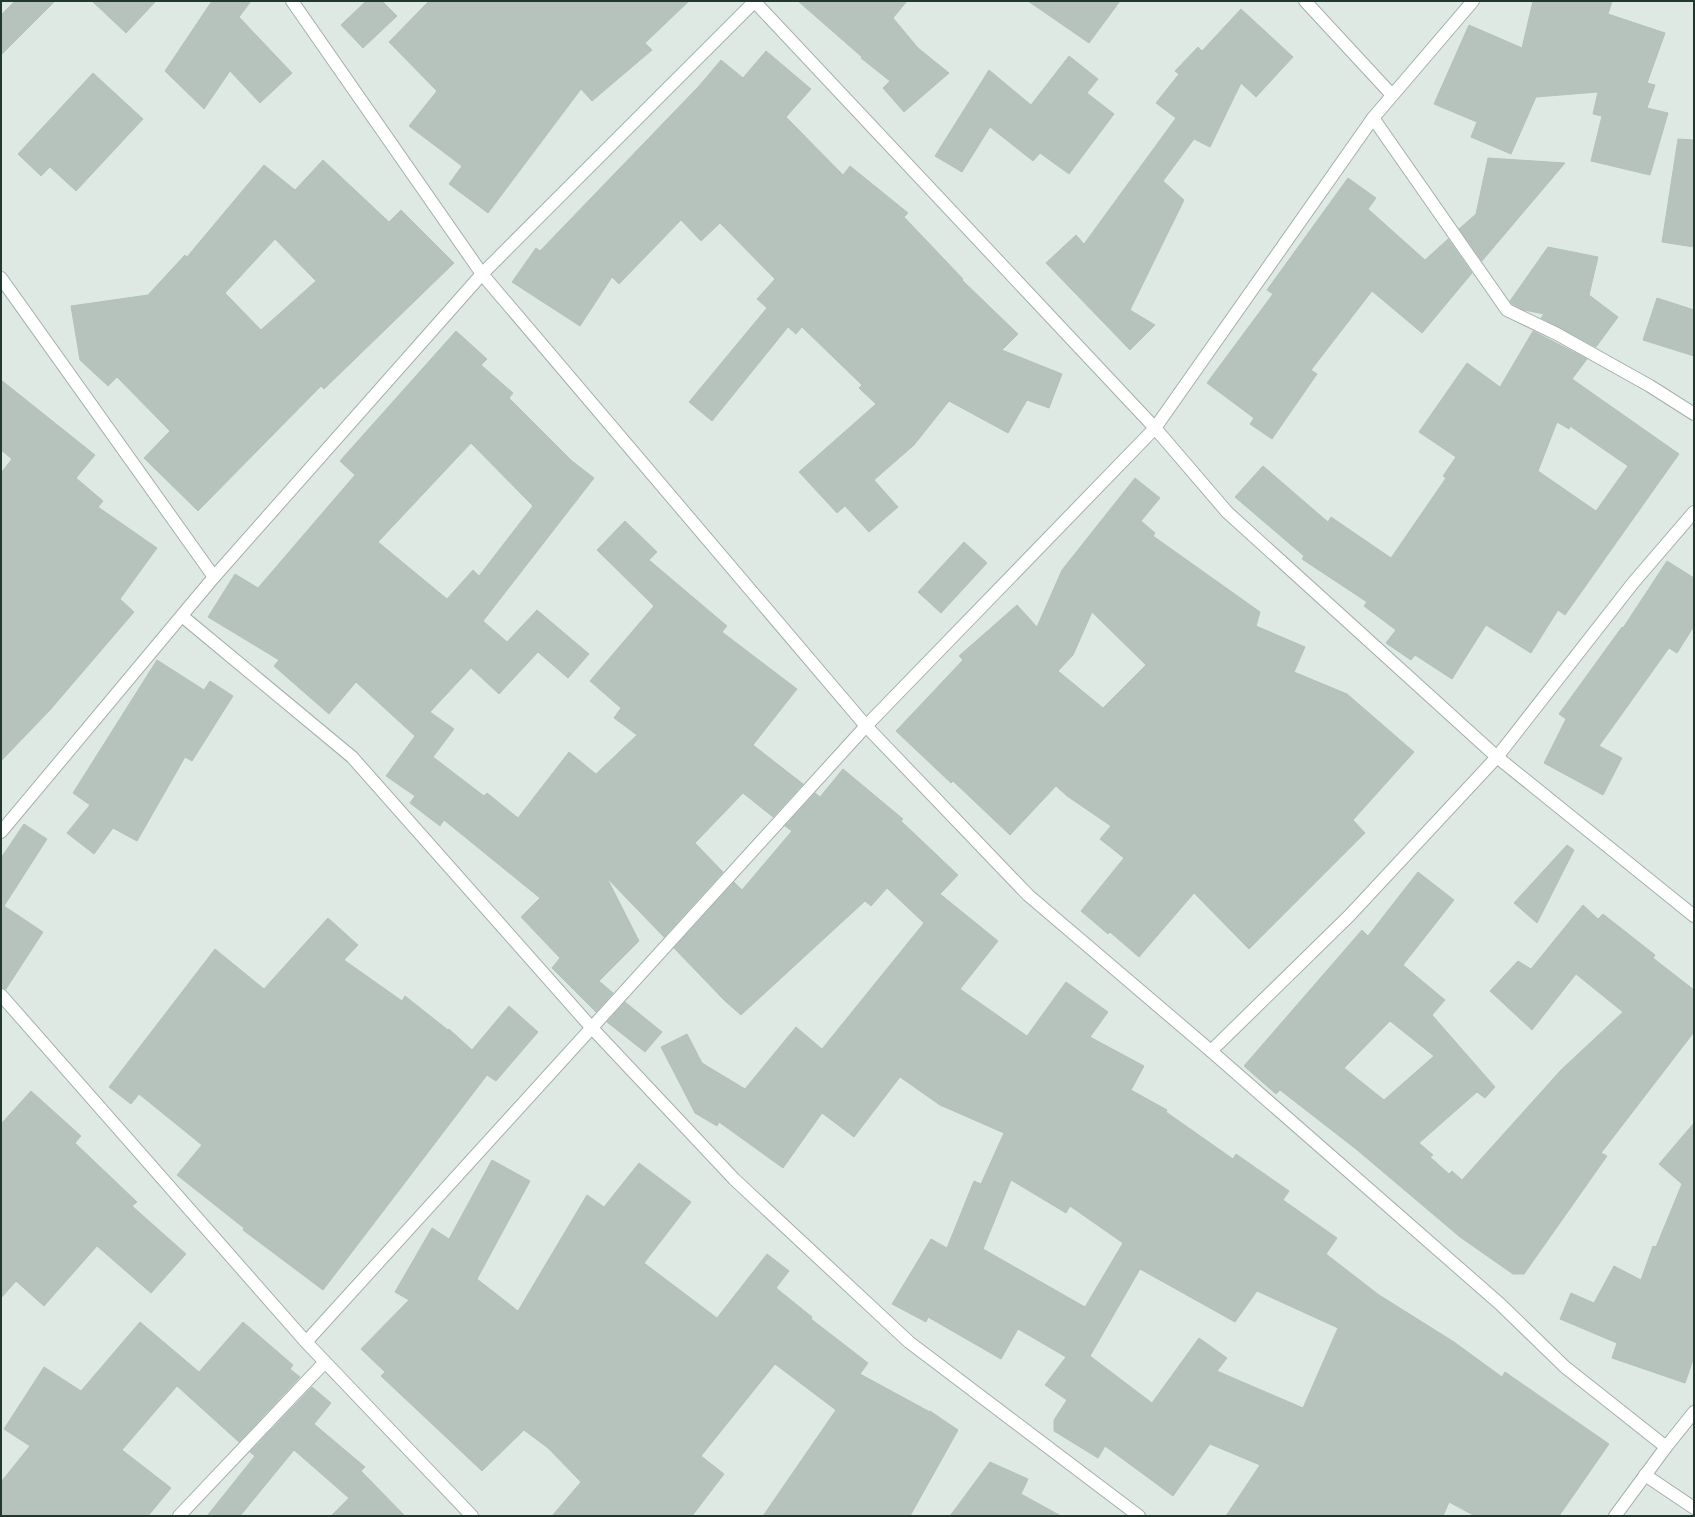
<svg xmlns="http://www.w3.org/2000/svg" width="1695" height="1517" font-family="'Nunito Sans',sans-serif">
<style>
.building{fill:#b5c3bc;stroke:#b3c2ba;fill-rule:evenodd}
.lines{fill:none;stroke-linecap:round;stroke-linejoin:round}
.minor-casing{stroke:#a3b0a9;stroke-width:14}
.minor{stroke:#fff;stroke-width:12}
</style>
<rect width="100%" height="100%" fill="#dfe9e3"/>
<g class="building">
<path d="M 15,1 L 55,1 L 1,55 L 1,15 Z"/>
<path d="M 92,1 L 156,1 L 126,33 Z"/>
<path d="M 212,1 L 251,1 L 239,17 L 292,73 L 260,103 L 230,71 L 204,109 L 165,71 Z"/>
<path d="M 366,1 L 382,1 L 397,16 L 363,48 L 341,25 Z"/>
<path d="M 429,1 L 689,1 L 645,43 L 652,50 L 592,101 L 581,89 L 488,213 L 449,184 L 462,166 L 409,126 L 437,91 L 389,42 Z"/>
<path d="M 798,1 L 907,1 L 893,18 L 918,48 L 949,73 L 904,112 L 883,88 L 890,81 L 861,58 L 862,57 Z"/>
<path d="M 1028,1 L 1120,1 L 1089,43 Z"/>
<path d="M 1533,1 L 1612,1 L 1608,14 L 1665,33 L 1647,83 L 1655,85 L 1647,108 L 1668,113 L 1650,175 L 1591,161 L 1602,116 L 1593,114 L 1598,92 L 1536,97 L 1511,154 L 1471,137 L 1477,122 L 1434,104 L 1469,25 L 1522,48 Z"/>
<path d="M 1241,9 L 1293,57 L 1256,97 L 1241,83 L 1210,147 L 1194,139 L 1163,181 L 1184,200 L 1130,310 L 1155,325 L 1130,350 L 1046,263 L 1076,235 L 1084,244 L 1176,118 L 1156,103 L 1179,74 L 1175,71 L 1198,47 L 1202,51 Z"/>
<path d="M 766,51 L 811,89 L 786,117 L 843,175 L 850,166 L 908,213 L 904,217 L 963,279 L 962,280 L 1018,334 L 1002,350 L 1062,374 L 1049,408 L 1027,400 L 1008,433 L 949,401 L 914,445 L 874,480 L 898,507 L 869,532 L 845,506 L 837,513 L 799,472 L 876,404 L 859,388 L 862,385 L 802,327 L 796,334 L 788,327 L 712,421 L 689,402 L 767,308 L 757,299 L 775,279 L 720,223 L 701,241 L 681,220 L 619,284 L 612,277 L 580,326 L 512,282 L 536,248 L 540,251 L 699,86 L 721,60 L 743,78 Z"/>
<path d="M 1069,56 L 1098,79 L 1087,93 L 1114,114 L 1069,174 L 1040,153 L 1033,161 L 990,127 L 962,172 L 935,156 L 989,70 L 1031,105 Z"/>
<path d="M 93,73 L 143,119 L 76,191 L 50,167 L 41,176 L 18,154 Z"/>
<path d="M 1678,139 L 1694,140 L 1694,247 L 1662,242 Z"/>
<path d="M 1488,158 L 1565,163 L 1482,261 L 1459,229 L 1476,214 Z"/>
<path d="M 323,160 L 389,222 L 401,210 L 454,263 L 324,389 L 321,386 L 198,511 L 144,458 L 170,431 L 117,377 L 108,386 L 80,360 L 71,306 L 148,295 L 185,255 L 187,257 L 264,165 L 295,190 ZM 275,239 L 316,281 L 261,330 L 225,293 Z"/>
<path d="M 1348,178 L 1376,198 L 1368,209 L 1425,260 L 1448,239 L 1472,273 L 1422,333 L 1372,291 L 1311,370 L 1317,374 L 1272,439 L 1250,424 L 1254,418 L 1207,383 L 1273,294 L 1267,290 Z"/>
<path d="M 1548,247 L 1598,257 L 1589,295 L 1618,317 L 1596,347 L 1541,318 L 1544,314 L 1524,310 L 1512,304 L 1510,301 Z"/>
<path d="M 1657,298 L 1694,310 L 1694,356 L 1643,340 Z"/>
<path d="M 456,331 L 487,359 L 481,365 L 513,393 L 509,398 L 572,461 L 594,478 L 483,621 L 507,642 L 537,610 L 589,654 L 568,678 L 538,652 L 499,694 L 471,668 L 430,712 L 454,729 L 433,757 L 484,796 L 487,793 L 518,818 L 569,752 L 596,774 L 637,735 L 614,718 L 621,708 L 590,681 L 654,606 L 597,550 L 625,521 L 657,552 L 649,560 L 727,626 L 722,632 L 797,689 L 753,745 L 803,784 L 773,817 L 743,793 L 695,843 L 723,872 L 664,937 L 607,878 L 639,941 L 599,981 L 613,993 L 596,1012 L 552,968 L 560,958 L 521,917 L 540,898 L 444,820 L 440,826 L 410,803 L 415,796 L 386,776 L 415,736 L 356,682 L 329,714 L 274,666 L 279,660 L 208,617 L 235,574 L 258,588 L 355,475 L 340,461 ZM 471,443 L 533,506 L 479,576 L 473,570 L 447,599 L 378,542 Z"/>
<path d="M 1533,331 L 1587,359 L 1572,379 L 1679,454 L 1565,615 L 1558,610 L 1531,653 L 1486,625 L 1452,679 L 1415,655 L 1411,660 L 1386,643 L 1396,630 L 1364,606 L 1367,602 L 1302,559 L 1304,556 L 1235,497 L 1263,466 L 1328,522 L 1331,517 L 1391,558 L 1446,478 L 1443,476 L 1456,457 L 1419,432 L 1467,363 L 1500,387 ZM 1557,422 L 1569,429 L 1570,426 L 1628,466 L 1596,511 L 1538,471 Z"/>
<path d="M 1,380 L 95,455 L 76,478 L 103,501 L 98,507 L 157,548 L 120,599 L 134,612 L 50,710 L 1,761 L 1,473 L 12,459 L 1,450 Z"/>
<path d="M 1135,478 L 1160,498 L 1141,521 L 1155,533 L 1153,536 L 1260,612 L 1256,626 L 1305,647 L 1294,672 L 1347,694 L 1414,752 L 1353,820 L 1365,833 L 1249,949 L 1194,893 L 1139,957 L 1110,932 L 1108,934 L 1081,911 L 1124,858 L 1100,839 L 1111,826 L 1067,796 L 1056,786 L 1010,835 L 953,781 L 951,783 L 896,731 L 963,660 L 959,656 L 1017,605 L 1037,627 L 1062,570 ZM 1092,612 L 1146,665 L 1103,708 L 1058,671 L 1073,655 Z"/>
<path d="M 964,542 L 987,563 L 941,613 L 918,592 Z"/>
<path d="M 1667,561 L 1694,578 L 1694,626 L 1677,653 L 1669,648 L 1599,746 L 1622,758 L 1603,795 L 1544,763 L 1566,719 L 1559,714 L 1622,627 L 1623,628 Z"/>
<path d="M 157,660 L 204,690 L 210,681 L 233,696 L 192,761 L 185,757 L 137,841 L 113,828 L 94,854 L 67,833 L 90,805 L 73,793 Z"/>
<path d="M 843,769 L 903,819 L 901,821 L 958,875 L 940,894 L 998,941 L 960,989 L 1027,1036 L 1066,982 L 1108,1012 L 1090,1037 L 1144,1066 L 1131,1090 L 1167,1110 L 1166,1112 L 1233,1159 L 1236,1154 L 1289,1191 L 1283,1200 L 1337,1238 L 1326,1254 L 1379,1295 L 1454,1342 L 1502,1377 L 1505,1372 L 1609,1444 L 1559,1516 L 1475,1516 L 1449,1502 L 1443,1516 L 1226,1516 L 1260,1465 L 1210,1444 L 1173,1496 L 1105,1446 L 1098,1458 L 1054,1431 L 1054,1420 L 1067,1400 L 1045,1385 L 1066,1357 L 1018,1329 L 1001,1359 L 928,1317 L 926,1322 L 892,1304 L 931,1239 L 947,1248 L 974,1181 L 981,1184 L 1004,1133 L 940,1105 L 900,1077 L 854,1137 L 822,1113 L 783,1168 L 719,1122 L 717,1126 L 695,1113 L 661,1047 L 687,1034 L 702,1063 L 745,1089 L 796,1027 L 822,1049 L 924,923 L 887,888 L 871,906 L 865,901 L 741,1015 L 725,1001 L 674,948 L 734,882 L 742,890 L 792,831 L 785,826 L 815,793 L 820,797 ZM 1011,1180 L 1066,1213 L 1070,1206 L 1123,1243 L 1085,1307 L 983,1249 ZM 1140,1269 L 1235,1322 L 1257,1291 L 1338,1328 L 1303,1408 L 1217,1371 L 1227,1358 L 1199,1338 L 1152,1403 L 1090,1356 Z"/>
<path d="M 24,824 L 47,839 L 4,906 L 43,932 L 6,989 L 1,988 L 1,858 Z"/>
<path d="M 1567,845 L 1574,850 L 1537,923 L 1514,903 Z"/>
<path d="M 1418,872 L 1454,900 L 1403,965 L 1445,1000 L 1432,1015 L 1495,1087 L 1485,1098 L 1477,1092 L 1419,1143 L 1433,1155 L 1430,1157 L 1449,1174 L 1452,1171 L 1462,1180 L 1561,1070 L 1623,1012 L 1576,974 L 1532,1030 L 1490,991 L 1518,961 L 1531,969 L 1583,905 L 1598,919 L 1603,914 L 1655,955 L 1653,958 L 1694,990 L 1694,1032 L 1601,1153 L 1607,1156 L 1524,1274 L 1513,1274 L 1460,1237 L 1356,1149 L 1280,1090 L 1276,1094 L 1244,1066 L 1362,930 L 1368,936 ZM 1390,1021 L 1434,1056 L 1384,1100 L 1344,1068 Z"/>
<path d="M 328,918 L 358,945 L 344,960 L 402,1001 L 405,996 L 448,1030 L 449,1029 L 472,1050 L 509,1006 L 538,1032 L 496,1081 L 487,1075 L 323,1290 L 243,1230 L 244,1228 L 177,1175 L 202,1145 L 139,1094 L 131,1104 L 109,1087 L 215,949 L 264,989 Z"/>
<path d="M 625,1002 L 662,1032 L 645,1052 L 607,1022 Z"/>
<path d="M 31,1091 L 81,1136 L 75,1143 L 137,1202 L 132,1206 L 186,1254 L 151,1293 L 97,1246 L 44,1306 L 16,1281 L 1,1298 L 1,1124 Z"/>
<path d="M 1694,1123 L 1694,1357 L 1685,1383 L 1612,1358 L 1617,1343 L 1560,1319 L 1571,1293 L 1594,1303 L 1614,1266 L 1641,1280 L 1653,1246 L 1656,1247 L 1682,1184 L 1659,1164 Z"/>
<path d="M 492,1160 L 530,1181 L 477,1279 L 518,1311 L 587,1195 L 604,1207 L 639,1163 L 691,1202 L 644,1263 L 717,1318 L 767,1254 L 789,1271 L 776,1288 L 812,1317 L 811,1319 L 868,1363 L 860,1374 L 930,1412 L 930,1411 L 958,1430 L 910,1516 L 763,1516 L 836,1410 L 775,1364 L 701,1456 L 724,1474 L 692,1516 L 552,1516 L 581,1482 L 548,1448 L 524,1430 L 482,1471 L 381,1376 L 385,1372 L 361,1349 L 409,1300 L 395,1292 L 432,1228 L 449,1239 Z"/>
<path d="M 140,1322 L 199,1372 L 243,1322 L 293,1365 L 290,1369 L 300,1377 L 239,1442 L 177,1386 L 122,1450 L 171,1488 L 148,1516 L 1,1516 L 1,1482 L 30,1446 L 4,1429 L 44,1367 L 81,1391 Z"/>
<path d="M 312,1387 L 331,1403 L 314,1424 L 365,1467 L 361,1471 L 405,1516 L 331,1516 L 349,1498 L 294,1450 L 240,1516 L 207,1516 L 255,1456 L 250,1452 Z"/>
<path d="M 990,1462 L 1028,1479 L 1021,1494 L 1061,1516 L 950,1516 Z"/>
</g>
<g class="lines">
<g class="minor-casing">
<g id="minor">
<path d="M 292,1 L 482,274 L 866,726 L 1028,895 L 1211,1051 L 1500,1304 L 1565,1367 L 1666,1447"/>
<path d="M 754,1 L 1155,428 L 1227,512 L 1497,757 L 1694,916"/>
<path d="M 1305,1 L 1392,95"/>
<path d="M 1373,118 L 1507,310 L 1557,334 L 1650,386 L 1694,414"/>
<path d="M 1,278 L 214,577"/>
<path d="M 182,616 L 352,757 L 591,1027 L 734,1179 L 909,1342 L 1139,1516"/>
<path d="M 1,832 L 214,577 L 482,274 L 755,1"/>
<path d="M 1,995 L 306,1342 L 472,1516"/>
<path d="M 1211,1051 L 1350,915 L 1497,757 L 1633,583 L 1694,512"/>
<path d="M 306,1342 L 866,726 L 1155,428 L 1373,118 L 1473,1"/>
<path d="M 1645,1475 L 1694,1508"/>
<path d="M 179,1516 L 325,1362"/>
<path d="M 1615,1516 L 1666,1447 L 1694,1412"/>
</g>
</g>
<use href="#minor" class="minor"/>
</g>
<rect width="1695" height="1517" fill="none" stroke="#22372f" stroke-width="4"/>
</svg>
